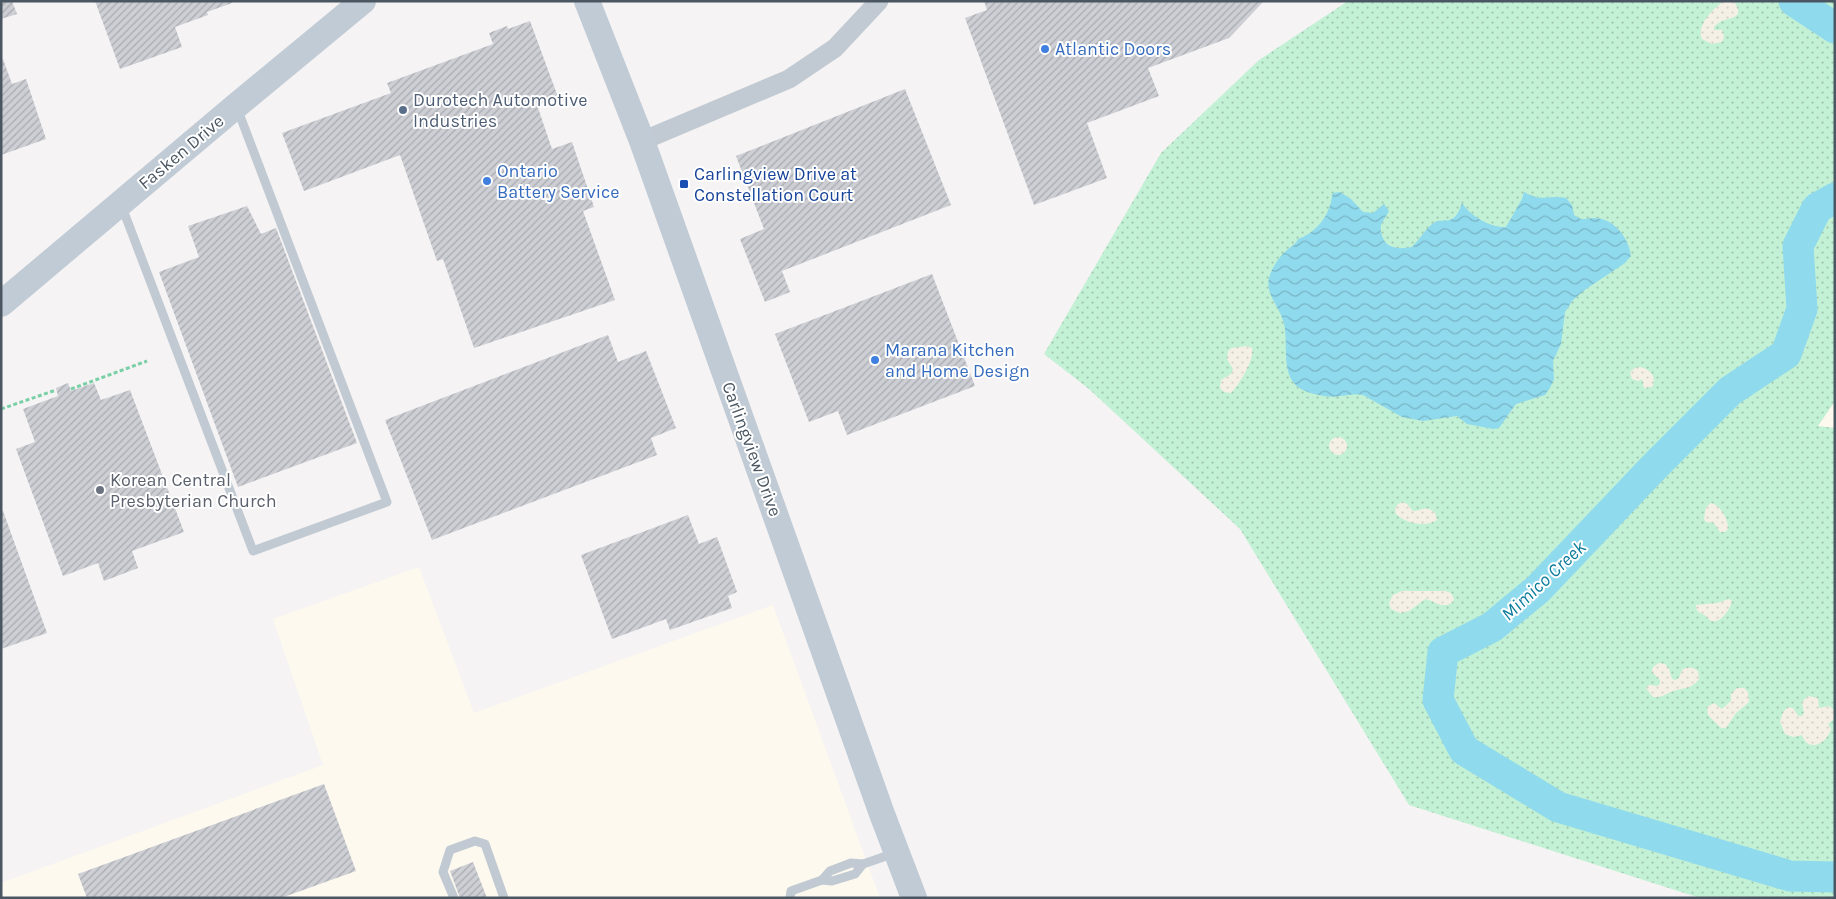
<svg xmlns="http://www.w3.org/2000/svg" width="1836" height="899" font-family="Karla,sans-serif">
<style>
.commercial{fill:#fdf9ef}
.grass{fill:url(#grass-dots)}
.sand{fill:url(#sand-dots)}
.water{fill:url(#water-waves)}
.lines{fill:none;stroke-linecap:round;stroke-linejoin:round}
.river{stroke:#90daee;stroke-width:31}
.building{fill:url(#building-hatch)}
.path{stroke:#7ad0a6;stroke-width:3;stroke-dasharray:4 2.5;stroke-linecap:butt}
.lane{stroke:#c1cad2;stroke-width:9}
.street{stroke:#c1cad2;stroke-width:19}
.secondary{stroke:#c1cbd6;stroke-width:26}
.shop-dot{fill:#3f7fe0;stroke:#fff;stroke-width:2}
.service-dot{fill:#5c6f8a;stroke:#fff;stroke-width:2}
.transit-dot{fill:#1a4fb4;stroke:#fff;stroke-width:2}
.worship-dot{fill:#6b7280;stroke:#fff;stroke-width:2}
.labels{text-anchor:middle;stroke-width:4;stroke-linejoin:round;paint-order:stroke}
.shop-label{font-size:18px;fill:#366cbe;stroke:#fff;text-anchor:start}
.service-label{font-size:18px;fill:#4e5e75;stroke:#fff;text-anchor:start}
.street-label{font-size:18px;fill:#4a5661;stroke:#fff}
.transit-label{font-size:18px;fill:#164399;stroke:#fff;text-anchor:start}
.worship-label{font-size:18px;fill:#5b616d;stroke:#fff;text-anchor:start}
.water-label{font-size:19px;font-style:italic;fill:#0c7c9b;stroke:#fff}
</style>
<defs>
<pattern id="grass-dots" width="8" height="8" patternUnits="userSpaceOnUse" patternTransform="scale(1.25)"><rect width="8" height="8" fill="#c3f1d5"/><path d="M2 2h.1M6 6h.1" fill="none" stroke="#a0c6b0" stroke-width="1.8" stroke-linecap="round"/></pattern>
<pattern id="sand-dots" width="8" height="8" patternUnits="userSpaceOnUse" patternTransform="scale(1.25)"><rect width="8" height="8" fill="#f5f0e5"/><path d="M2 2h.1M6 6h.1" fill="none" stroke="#d4d0c7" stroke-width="1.8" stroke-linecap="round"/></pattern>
<pattern id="water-waves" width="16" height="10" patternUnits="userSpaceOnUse" patternTransform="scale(1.25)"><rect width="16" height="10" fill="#90daee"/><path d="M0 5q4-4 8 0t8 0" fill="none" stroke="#78b4c4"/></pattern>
<pattern id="building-hatch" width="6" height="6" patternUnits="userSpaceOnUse" patternTransform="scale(1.25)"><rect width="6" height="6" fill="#cdcfd5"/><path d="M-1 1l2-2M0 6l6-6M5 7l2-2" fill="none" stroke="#a8abb0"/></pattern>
</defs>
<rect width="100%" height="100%" fill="#f5f3f3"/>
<g class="commercial">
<path d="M 1835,401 L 1835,428 L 1818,426 Z"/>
<path d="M 419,567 L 474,713 L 773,605 L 880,898 L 1,898 L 1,883 L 323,765 L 273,619 Z"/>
</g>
<path class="grass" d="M 1348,1 L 1835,1 L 1835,401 L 1818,426 L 1835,428 L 1835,898 L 1700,898 L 1409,805 L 1240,529 L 1089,389 L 1044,354 L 1161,153 L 1259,60 Z"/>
<g class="sand">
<path d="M 1724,1 L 1734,2 L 1738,8 L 1738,14 C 1730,22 1724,16 1714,27 L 1714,30 L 1722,30 L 1724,37 L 1722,42 L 1712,44 L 1702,39 C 1696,25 1713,9 1724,1 Z"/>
<path d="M 1247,346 L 1252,348 C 1255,359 1239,385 1231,393 L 1224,392 L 1220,388 L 1221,380 L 1231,374 L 1233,369 L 1227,359 L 1228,351 L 1232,348 Z"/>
<path d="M 1639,367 C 1649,368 1658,377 1652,387 L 1644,388 L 1642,379 L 1638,381 L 1632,379 L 1630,372 L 1635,368 Z"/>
<circle cx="1338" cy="446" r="9"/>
<path d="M 1403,502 L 1407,504 L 1413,511 C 1422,511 1426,504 1435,513 L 1437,520 C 1426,528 1405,523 1396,514 L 1395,509 L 1398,504 Z"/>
<path d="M 1711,503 C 1720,504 1729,521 1728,529 L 1725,532 L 1720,532 L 1714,523 L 1706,522 L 1704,519 L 1706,507 Z"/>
<path d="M 1402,591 L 1445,591 L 1451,593 L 1454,599 L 1452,603 C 1441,609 1435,601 1425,599 L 1409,611 L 1400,613 L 1391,609 L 1389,603 L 1393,595 Z"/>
<path d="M 1729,599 L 1732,601 C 1731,608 1721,623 1713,621 C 1709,621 1708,618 1706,616 C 1700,612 1696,613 1696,605 L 1717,603 Z"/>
<path d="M 1659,663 L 1665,664 L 1669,669 L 1672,679 L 1675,680 L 1679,678 L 1682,670 C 1688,666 1693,667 1698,671 L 1699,679 C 1692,689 1683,688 1673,691 C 1666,694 1661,698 1653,697 L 1646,688 L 1649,685 L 1657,686 L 1660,684 L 1660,680 L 1652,672 L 1653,667 Z"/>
<path d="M 1737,688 L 1744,688 L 1748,692 L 1749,702 L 1736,713 L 1726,728 L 1721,728 L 1708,715 L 1707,707 L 1714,703 L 1722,709 L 1731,701 L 1731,694 Z"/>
<path d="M 1808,696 L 1818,698 L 1819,708 L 1829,706 L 1835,711 L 1835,718 L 1828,724 L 1831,729 C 1827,744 1808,753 1802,735 L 1793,737 L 1785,734 L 1780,722 L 1783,712 L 1788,707 L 1793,708 L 1798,716 L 1802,716 L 1804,713 L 1802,702 Z"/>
</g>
<path class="water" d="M 1340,192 L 1351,199 L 1363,212 L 1373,213 L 1384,204 L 1389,211 C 1387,215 1383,220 1381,225 C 1380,228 1381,233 1382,236 C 1387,250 1400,249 1412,247 C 1419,240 1424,231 1431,225 C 1443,214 1453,231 1462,203 C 1470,216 1491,228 1506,227 L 1522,199 L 1524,192 C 1543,203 1547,194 1566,198 L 1572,205 L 1574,215 C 1584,222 1585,218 1596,218 C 1615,219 1629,239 1631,256 L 1625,263 L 1586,289 L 1573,300 L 1565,312 L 1561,344 L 1553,361 L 1554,379 L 1550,388 L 1545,395 L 1516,404 L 1499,428 L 1493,429 L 1467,424 L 1457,416 L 1423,421 L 1402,417 L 1363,395 C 1354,393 1349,395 1341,396 C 1329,398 1314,395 1303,390 C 1279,379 1289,345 1284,324 C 1281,308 1265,295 1269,278 C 1272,267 1279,257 1287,250 C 1292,246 1296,244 1298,239 C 1313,234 1326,220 1330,205 C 1332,201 1331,197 1333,193 Z"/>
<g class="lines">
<g class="river">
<path d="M 1794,1 L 1835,28"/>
<path d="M 1835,198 L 1817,208 L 1798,246 L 1802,309 L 1786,354 L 1730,391 L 1655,466 L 1538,589 L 1492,627 L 1443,652 L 1438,700 L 1464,750 L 1558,807 L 1790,876 L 1835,877"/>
</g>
</g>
<g class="building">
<path d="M 1,1 L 12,1 L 17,14 L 1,19 Z"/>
<path d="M 95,1 L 232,1 L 232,3 L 207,12 L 208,15 L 175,27 L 182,47 L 120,69 Z"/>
<path d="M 984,1 L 1264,1 L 1229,38 L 1148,68 L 1159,96 L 1087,123 L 1107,178 L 1034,205 L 965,18 L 987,10 Z"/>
<path d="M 530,21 L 558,97 L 537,105 L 552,149 L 572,142 L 594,207 L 583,211 L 615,300 L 474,348 L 443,259 L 437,261 L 400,155 L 304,191 L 282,133 L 391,93 L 387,83 L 493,44 L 489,33 L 507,26 L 508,29 Z"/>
<path d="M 3,59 L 12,84 L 26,79 L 46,139 L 1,155 L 1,60 Z"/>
<path d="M 905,89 L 951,205 L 782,271 L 790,292 L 765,302 L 740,239 L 764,229 L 736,156 Z"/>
<path d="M 247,206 L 261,234 L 276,228 L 357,443 L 238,487 L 159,272 L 199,257 L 188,226 Z"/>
<path d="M 932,274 L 975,386 L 847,435 L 838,411 L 809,422 L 775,334 Z"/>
<path d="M 608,335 L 618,362 L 646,351 L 676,428 L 651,438 L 657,455 L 432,540 L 385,420 Z"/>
<path d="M 68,383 L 71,391 L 94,383 L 101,400 L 130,390 L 184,532 L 132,551 L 138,568 L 104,581 L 98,563 L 63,576 L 16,449 L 35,442 L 23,409 L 58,396 L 56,388 Z"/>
<path d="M 1,511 L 3,511 L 47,633 L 1,649 Z"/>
<path d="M 688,515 L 699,544 L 717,537 L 737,592 L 728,596 L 732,608 L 670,630 L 666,619 L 612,639 L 581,555 Z"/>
<path d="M 324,784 L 356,871 L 281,898 L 87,898 L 78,874 Z"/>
<path d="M 473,862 L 487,898 L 460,898 L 450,871 Z"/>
</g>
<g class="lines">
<g class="path">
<path d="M 71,389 L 147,361"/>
<path d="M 1,409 L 56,390"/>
</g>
<g class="lane">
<path d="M 122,207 L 253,551 L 387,502 L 237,108"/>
<path d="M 822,880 L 830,871 L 851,863 L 863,864 L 895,853"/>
<path d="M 454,898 L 443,872 L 450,850 L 475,841 L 485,844 L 504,898"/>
<path d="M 790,898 L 791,891 L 822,880 L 832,881 L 855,874 L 863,864"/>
</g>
<path class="street" d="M 642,141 L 789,79 L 835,48 L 879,1"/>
<g class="secondary">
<path d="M 587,1 L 642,141 L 882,814 L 914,898"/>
<path d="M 1,304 L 236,106 L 363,1"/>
</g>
</g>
<g class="shop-dot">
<circle cx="1045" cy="49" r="5"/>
<circle cx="487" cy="181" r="5"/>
<circle cx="875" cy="360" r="5"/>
</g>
<circle class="service-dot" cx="403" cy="110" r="5"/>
<rect class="transit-dot" x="679" y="179" width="10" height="10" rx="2.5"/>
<circle class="worship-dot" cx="100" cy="490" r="5"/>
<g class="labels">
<g class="shop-label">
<text x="1055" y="55">Atlantic Doors</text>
<text x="497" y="177">Ontario<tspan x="497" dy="21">Battery Service</tspan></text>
<text x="885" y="356">Marana Kitchen<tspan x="885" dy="21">and Home Design</tspan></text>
</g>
<g class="service-label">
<text x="413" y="106">Durotech Automotive<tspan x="413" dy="21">Industries</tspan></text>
</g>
<g class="street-label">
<text transform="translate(181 152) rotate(-40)" y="6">Fasken Drive</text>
<text transform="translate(752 449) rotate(70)" y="6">Carlingview Drive</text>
</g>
<g class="transit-label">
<text x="694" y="180">Carlingview Drive at<tspan x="694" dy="21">Constellation Court</tspan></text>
</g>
<g class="worship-label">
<text x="110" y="486">Korean Central<tspan x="110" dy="21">Presbyterian Church</tspan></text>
</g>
<g class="water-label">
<text transform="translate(1543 580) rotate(-43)" y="7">Mimico Creek</text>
</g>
</g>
<rect width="1836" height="899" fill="none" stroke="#4a5661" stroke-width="5"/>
</svg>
